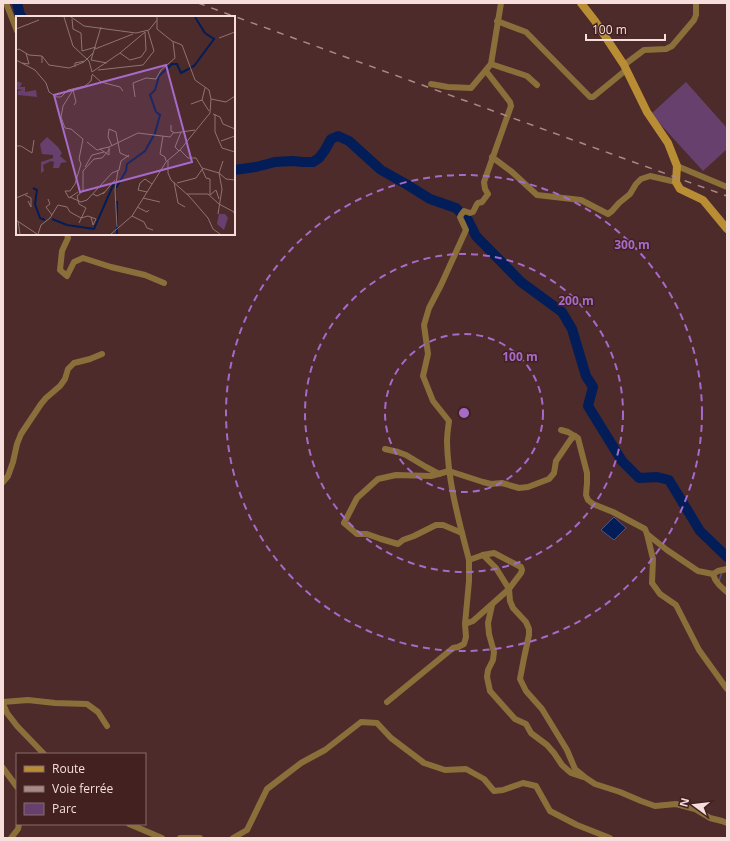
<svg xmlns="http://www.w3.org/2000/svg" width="730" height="841" font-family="'Open Sans',sans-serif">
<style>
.green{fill:#67406d}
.water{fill:#021d58;stroke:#4b5780}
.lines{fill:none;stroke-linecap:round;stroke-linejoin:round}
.stream{stroke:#4b5780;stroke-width:1.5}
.river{stroke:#021d58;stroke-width:10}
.street{stroke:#8a6f3b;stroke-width:6}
.secondary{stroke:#b98d34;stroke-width:8}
.rail{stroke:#a68a88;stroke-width:1.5;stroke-dasharray:7 7;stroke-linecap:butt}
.ring{fill:none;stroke:#a66ac9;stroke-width:2;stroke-dasharray:7 5}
.inset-river{fill:none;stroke:#021d58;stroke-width:2}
.inset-road{fill:none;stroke:#907371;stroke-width:1}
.view{fill:#a66ac9;fill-opacity:0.15;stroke:#a66ac9;stroke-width:2}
.inset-edge{fill:none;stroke:#f5dedc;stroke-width:2}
.centre{fill:#a66ac9;stroke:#422120;stroke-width:2}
.ring-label{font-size:12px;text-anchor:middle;font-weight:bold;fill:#a66ac9;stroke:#422120;stroke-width:3;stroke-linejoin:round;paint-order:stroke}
</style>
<rect width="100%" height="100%" fill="#4d2b2a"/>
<path class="green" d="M 686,82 L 727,128 L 727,149 L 703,171 L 651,114 Z"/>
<path class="water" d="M 614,517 L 626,528 L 614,540 L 601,530 Z"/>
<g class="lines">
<path class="stream" d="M 719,581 L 722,572"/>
<g class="river">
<path d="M 17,3 L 20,15 L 22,17"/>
<path d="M 234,170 L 256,167 L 275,162 L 292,161 L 303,162 L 313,162 L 319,158 L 325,150 L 331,139 L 338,136 L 349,141 L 381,170 L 406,184 L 430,199 L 456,208 L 468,220 L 476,236 L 521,282 L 562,312 L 572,329 L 586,376 L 593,387 L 588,406 L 622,461 L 639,478 L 657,477 L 669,480 L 700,531 L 727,557"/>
</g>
<g class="street">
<path d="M 6,3 L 17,31"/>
<path d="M 497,21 L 526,32 L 590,97 L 593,97 L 626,70"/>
<path d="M 491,64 L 527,76 L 537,85"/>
<path d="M 624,65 L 644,50 L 666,49 L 672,46 L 694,20 L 696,15 L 696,3"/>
<path d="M 431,84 L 448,87 L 471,88 L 491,64 L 501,3"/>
<path d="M 492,157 L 512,172 L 537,195 L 581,200 L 608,214 L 612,211 L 619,203 L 630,194 L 636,184 L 641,179 L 650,176 L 676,182"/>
<path d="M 677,166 L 727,187"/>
<path d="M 67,234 L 68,238 L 62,251 L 60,270 L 67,276 L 74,262 L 83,258 L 111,267 L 145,275 L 164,283"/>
<path d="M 561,430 L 568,432 L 578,438 L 587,473 L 587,483 L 586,495 L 588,500 L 593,504 L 613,512 L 645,529 L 647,534 L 653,559 L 652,583 L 660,594 L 676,605 L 699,650 L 727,689"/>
<path d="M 385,449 L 398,452 L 406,455 L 426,467 L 439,474"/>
<path d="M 3,482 L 8,476 L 13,462 L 17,444 L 21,434 L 41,404 L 46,398 L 60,386 L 65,379 L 68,369 L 74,363 L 90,359 L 102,354"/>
<path d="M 462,533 L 443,525 L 436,525 L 414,536 L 403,540 L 398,544 L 381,539 L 367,534 L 357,534 L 344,523 L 357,498 L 378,479 L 396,475 L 431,476 L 449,471 L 483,482 L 491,484 L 502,483 L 519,488 L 528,487 L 549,479 L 554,473 L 556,461 L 571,439 L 575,436"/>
<path d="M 647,534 L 667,550 L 698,571 L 713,574 L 718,571 L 727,569"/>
<path d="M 483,555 L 496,568 L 509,589 L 510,601 L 513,608 L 526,622 L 529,629 L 529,635 L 524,658 L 520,679 L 526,691 L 542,709 L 567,750 L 575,769 L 586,778 L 595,784 L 620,792 L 641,801 L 655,806 L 676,804 L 695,809 L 710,818 L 722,821 L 727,823"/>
<path d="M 469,560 C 459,521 448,483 447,442 C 447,435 448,428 449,421 L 433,401 L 423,376 L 428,354 L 424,325 L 429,308 L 441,285 L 466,230 L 460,217 L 461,215 L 464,211 L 470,213 L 473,212 L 477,204 L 478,203 L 482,202 L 488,194 L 485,189 L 484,182 L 511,106 L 510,102 L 486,71"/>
<path d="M 713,574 C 715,582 721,587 727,592"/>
<path d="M 492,605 L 488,623 L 489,634 L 494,652 L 493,660 L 488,670 L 487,677 L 490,691 L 515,719 L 526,724 L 531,733 L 547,745 L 554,753 L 562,765 L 571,773 L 583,777"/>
<path d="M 3,702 L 28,700 L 55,703 L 87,704 L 98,712 L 107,726"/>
<path d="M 387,702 L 453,648 L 458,647 L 464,644 L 466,637 L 465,624 L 469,581 L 469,560 L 483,555 L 494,553 L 521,567 L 522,570 L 521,573 L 509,589 L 473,621 L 465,624"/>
<path d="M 3,704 L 7,713 L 17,726 L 44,754"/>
<path d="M 3,768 L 17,787"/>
<path d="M 129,824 L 162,838"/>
<path d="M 11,838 L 18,829 L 19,824"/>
<path d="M 180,838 L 200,838"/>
<path d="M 233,838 L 247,830 L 267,789 L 301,763 L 325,750 L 361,722 L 377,723 L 391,738 L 424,763 L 445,770 L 466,769 L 484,779 L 494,791 L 503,790 L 523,783 L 536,786 L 550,811 L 577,825 L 610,838"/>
</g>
<path class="secondary" d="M 581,3 L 595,21 L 624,65 L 647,112 L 668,143 L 677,166 L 676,182 L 680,189 L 703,200 L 727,229"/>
<path class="rail" d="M 198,3 C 375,68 551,132 727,196"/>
</g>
<g class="ring">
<circle cx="464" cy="413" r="79"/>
<circle cx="464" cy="413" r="159"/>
<circle cx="464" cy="413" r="238"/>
</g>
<g transform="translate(16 16)">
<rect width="219" height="219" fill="#4d2b2a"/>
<path d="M 0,65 L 6,67 L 4,71 L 9,71 L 9,76 L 20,74 L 21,81 L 2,79 L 2,75 L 7,74 L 0,73 L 2,70 L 0,70 ZM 31,121 L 42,131 L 46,137 L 44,140 L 51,146 L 45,147 L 43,152 L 37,152 L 38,146 L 35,145 L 27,149 L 28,155 L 25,157 L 25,146 L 37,142 L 37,139 L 26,138 L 24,128 ZM 203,198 L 209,198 L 212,202 L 208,214 L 201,208 Z" fill="#67406d"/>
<path class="inset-river" d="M 17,172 L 21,174 L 19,188 L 24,202 L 29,204M 100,172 L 110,155 L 111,148 L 129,135 L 139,117 L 144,99 L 140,96 L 134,79 L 139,74 L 143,60 L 156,48 L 161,48 L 165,57 L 178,50 L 198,23 L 189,17 L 179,1M 101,185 L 101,218M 36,203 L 51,209 L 78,213 L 98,167"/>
<path class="inset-road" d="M 48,1 L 57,30 L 73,45 L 76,56 L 104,37 L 129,16M 55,1 L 68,10 L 120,17 L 133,14 L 141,4M 141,1 L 141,13 L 156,25 L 166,29 L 179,64 L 193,74 L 195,83 L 210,86 L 219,80M 56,3 L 57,13 L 65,17 L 66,35 L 80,31M 0,13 L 23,4M 203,22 L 219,16M 79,33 L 117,18M 0,34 L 3,33 L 13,39 L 26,40M 104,37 L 114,44 L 125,41 L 130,34 L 129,16M 0,44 L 19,54 L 30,67 L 33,76 L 41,81 L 45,81 L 52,74 L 69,70 L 75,65 L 76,59M 75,44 L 85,11M 75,44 L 91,47M 6,47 L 13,48 L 10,37M 26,47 L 26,40 L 33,49 L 53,52 L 68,46M 59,51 L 59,47 L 69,45 L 77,37M 82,54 L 127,49 L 138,35 L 132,15M 76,58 L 85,66 L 104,71 L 107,75M 57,74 L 47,90 L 45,101 L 49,112 L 55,113 L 67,123 L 63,143 L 65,148 L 59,168 L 54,175 L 49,175 L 53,182 L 62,176M 57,74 L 60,86 L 58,89M 119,81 L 117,67 L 130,62 L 140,63 L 145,54 L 159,42 L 157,26M 186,84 L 189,72M 175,88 L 186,84 L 193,95M 197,98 L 204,101 L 207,108 L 219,113M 199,98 L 199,116 L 206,132 L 219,136M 155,109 L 155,115 L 159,117 L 179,114M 147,120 L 144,138 L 149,141 L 150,145M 205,125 L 219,120M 71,126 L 81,134 L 82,134 L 84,133 L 93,131 L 93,139 L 84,133M 0,130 L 5,130 L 16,137 L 18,124M 96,130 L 92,121 L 93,113 L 100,116 L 104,137 L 113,141M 93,131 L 122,117 L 154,121 L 158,116M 164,134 L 172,142 L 180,142 L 186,152 L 203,157 L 206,173 L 202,198M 163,135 L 159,131 L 165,116M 152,145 L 152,157 L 155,164 L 173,180 L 192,202 L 197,213 L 204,218M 69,151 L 76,139 L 88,136M 186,153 L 190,162 L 194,163 L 194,179M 203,157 L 210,163 L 219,164M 203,157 L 207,145M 158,166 L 162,187 L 169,191M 161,167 L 180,162 L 187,152M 131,176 L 122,174 L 124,167 L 129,163 L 136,168M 77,178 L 81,180 L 89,176M 87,178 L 99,164M 171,178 L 192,178 L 203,188 L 218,196 L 219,200M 9,179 L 15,182 L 15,191 L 12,185M 194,179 L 200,174 L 203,183M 54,181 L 65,186 L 71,184 L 96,157 L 103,154 L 105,145 L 113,139M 0,182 L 12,177M 127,182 L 144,186M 32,183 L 34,188 L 30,191 L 36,199M 121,191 L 131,196 L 133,194M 116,200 L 128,206 L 131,212 L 137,214M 0,204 L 21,218M 2,205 L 4,218M 63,207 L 70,192 L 63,188 L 61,180 L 67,175 L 67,155 L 78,143 L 86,142 L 94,133M 101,211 L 99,174 L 102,154M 22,218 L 25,209 L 34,202 L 42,189 L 51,191 L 54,196 L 65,202 L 72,200 L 80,203 L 77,209 L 75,201M 95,218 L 116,200 L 150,146 L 164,134 L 194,97 L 195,83"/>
<path class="view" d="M 150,49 L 176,146 L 64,176 L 38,79 Z"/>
<rect width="219" height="219" class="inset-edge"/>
</g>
<circle cx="464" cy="413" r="6" class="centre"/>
<g class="ring-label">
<text x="632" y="249">300 m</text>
<text x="576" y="305">200 m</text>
<text x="520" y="361">100 m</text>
</g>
<rect width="730" height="841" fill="none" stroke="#f5dedc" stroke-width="8"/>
<rect x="16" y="753" width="130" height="72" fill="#422120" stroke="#8a6d6b"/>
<rect x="24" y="766" width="20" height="6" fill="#b98d34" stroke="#8a6d6b"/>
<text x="52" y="773" font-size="12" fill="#f5dedc">Route</text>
<rect x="24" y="786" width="20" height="6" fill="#a68a88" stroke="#8a6d6b"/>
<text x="52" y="793" font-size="12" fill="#f5dedc">Voie ferrée</text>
<rect x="24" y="803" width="20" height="12" fill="#67406d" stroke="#8a6d6b"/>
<text x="52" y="813" font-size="12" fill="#f5dedc">Parc</text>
<g transform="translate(694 805) rotate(285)" stroke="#422120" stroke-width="3" paint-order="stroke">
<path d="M0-3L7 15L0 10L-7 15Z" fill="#f5dedc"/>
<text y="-6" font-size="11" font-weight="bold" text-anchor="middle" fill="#f5dedc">N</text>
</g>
<path d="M586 34v6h79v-6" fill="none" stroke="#f5dedc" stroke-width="2"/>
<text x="592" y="34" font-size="12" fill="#f5dedc" stroke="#422120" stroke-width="3" paint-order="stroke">100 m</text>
</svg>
